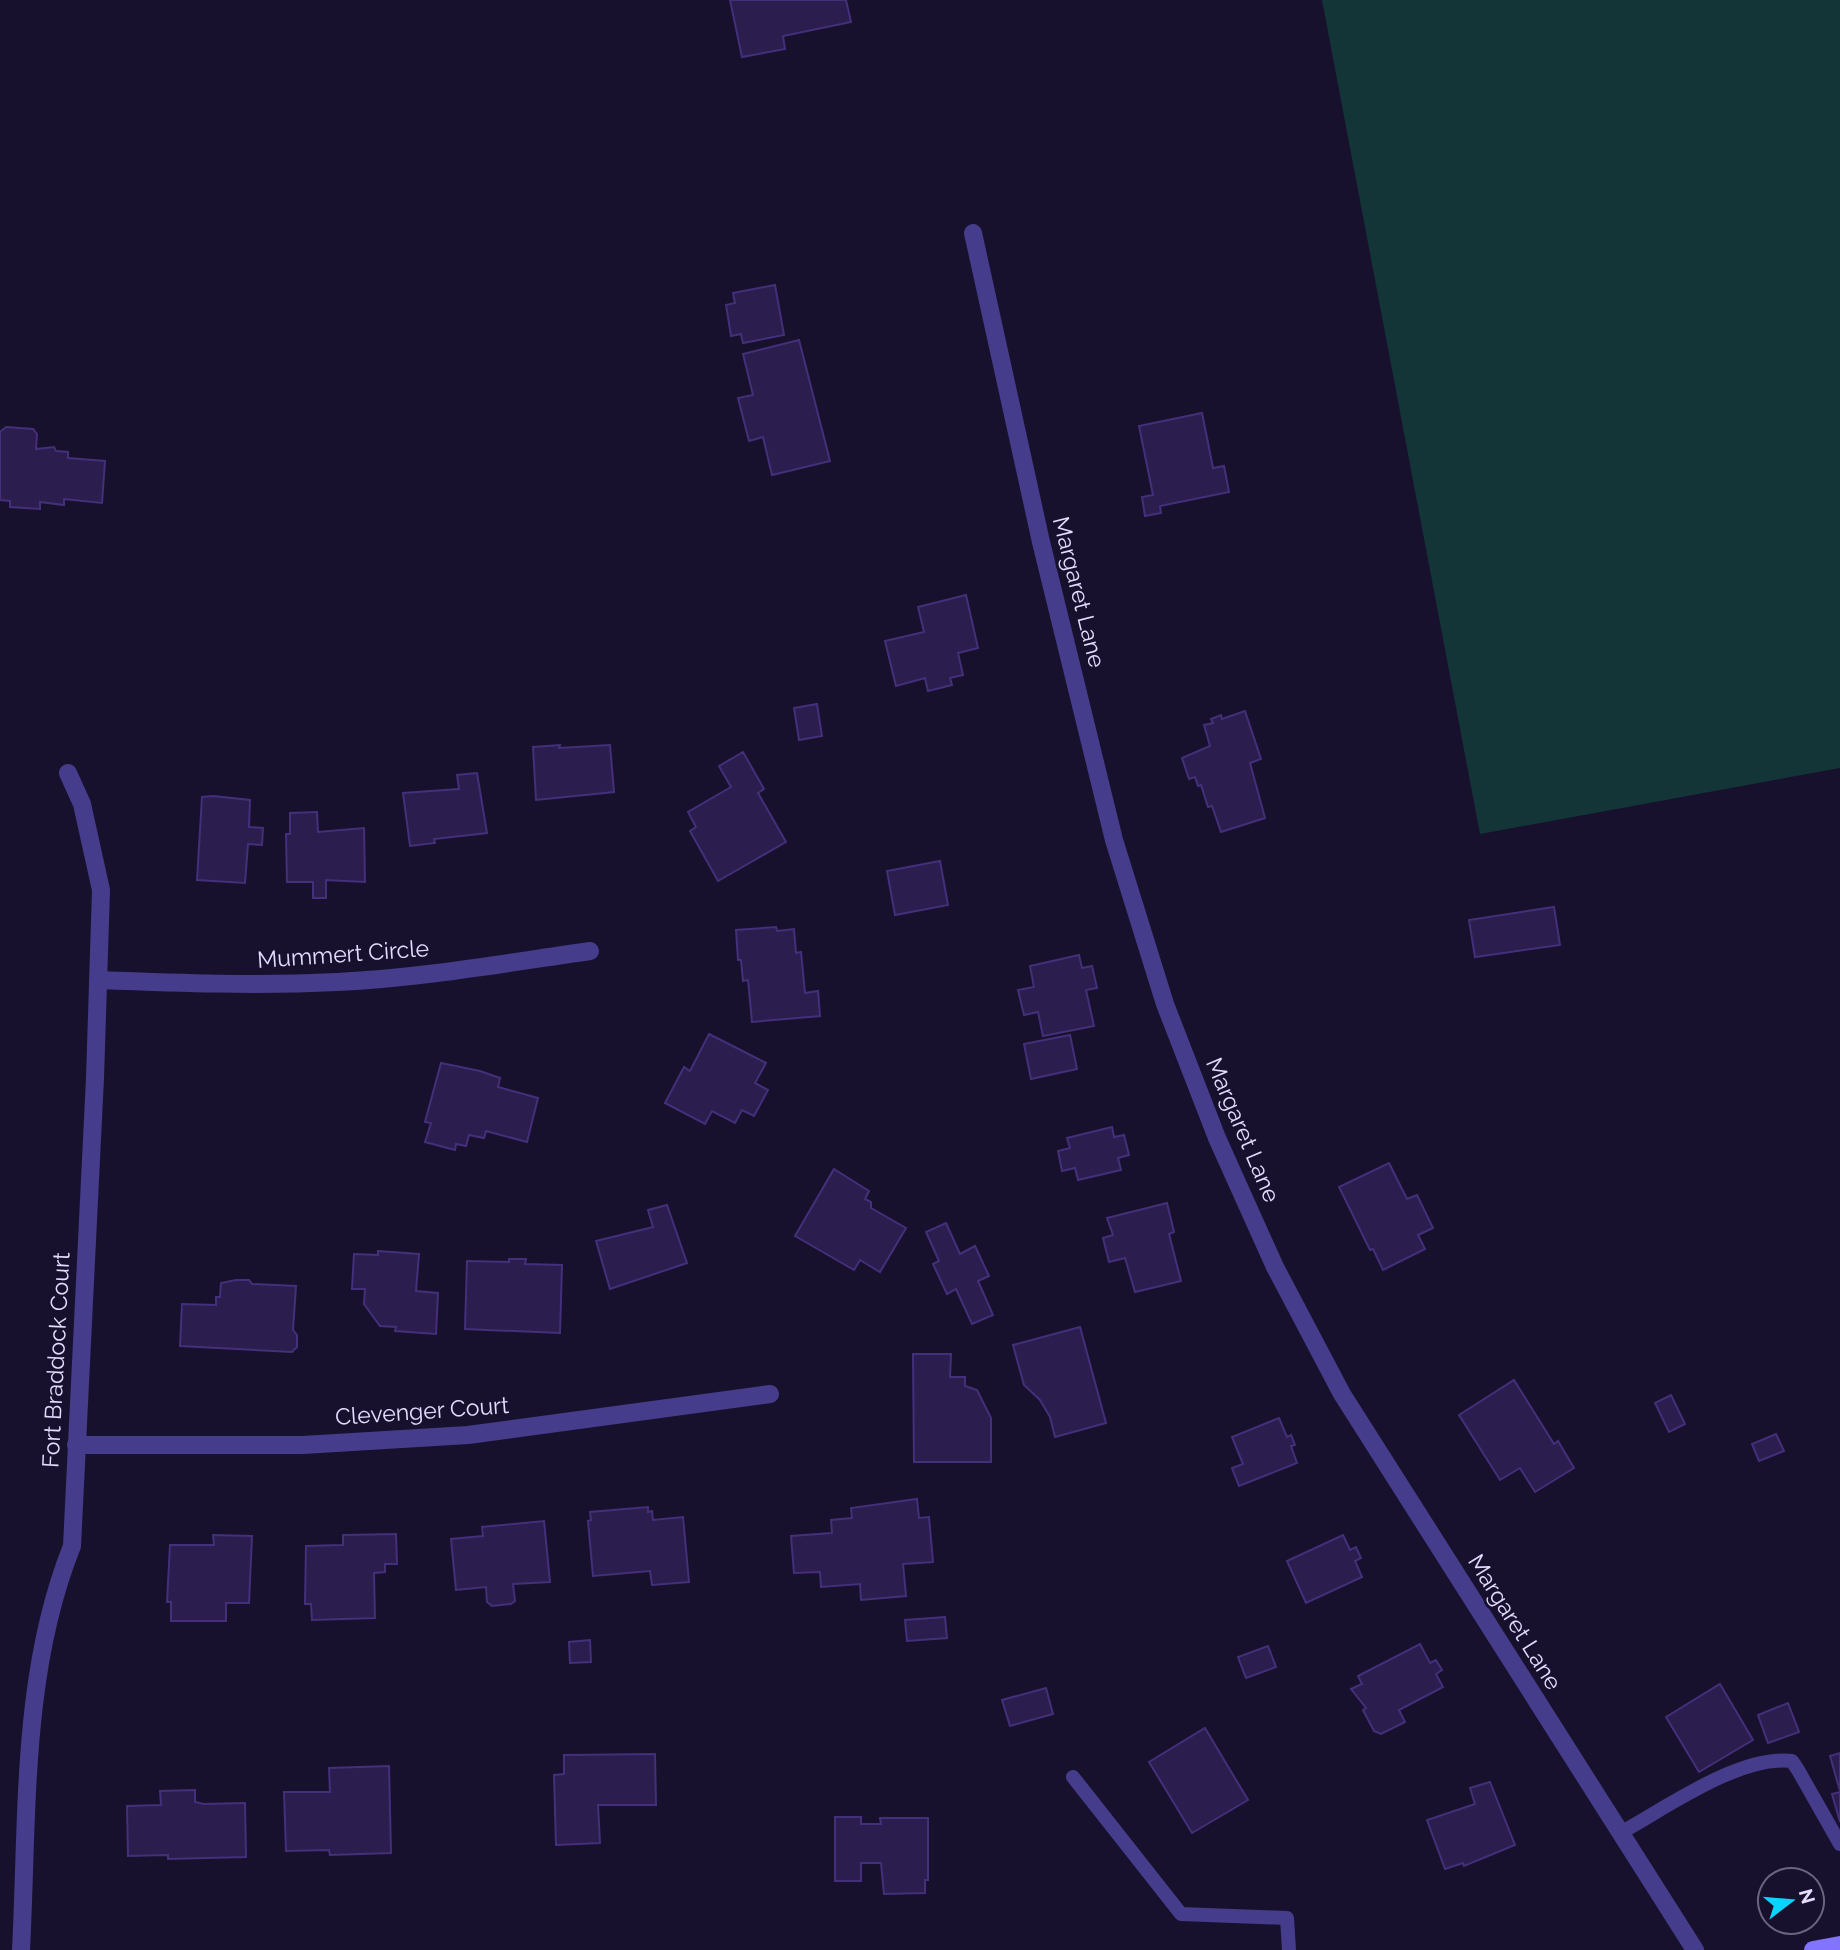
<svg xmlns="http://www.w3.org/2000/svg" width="1840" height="1950" font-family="Raleway,sans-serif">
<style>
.green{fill:#143537}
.building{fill:#2b1d4e;stroke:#442f7a;stroke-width:2}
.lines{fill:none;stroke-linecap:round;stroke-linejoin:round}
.lane{stroke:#463c8c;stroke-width:14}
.street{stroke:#463c8c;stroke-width:18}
.secondary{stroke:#8374ff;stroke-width:18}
.labels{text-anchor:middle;stroke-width:6;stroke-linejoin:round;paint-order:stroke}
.street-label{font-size:23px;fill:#e4ddff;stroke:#18112d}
</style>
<rect width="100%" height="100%" fill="#18112d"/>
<path class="green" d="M 1322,0 L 1840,0 L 1840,768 L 1480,834 Z"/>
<g class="building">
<path d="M 730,0 L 846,0 L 851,22 L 783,36 L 785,49 L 742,57 Z"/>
<path d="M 775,285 L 784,335 L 743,343 L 741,334 L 731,336 L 726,305 L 735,303 L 733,293 Z"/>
<path d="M 799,340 L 830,461 L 772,475 L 763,437 L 749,441 L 738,398 L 753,395 L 743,354 Z"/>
<path d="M 1202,413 L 1213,468 L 1224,466 L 1229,492 L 1160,506 L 1161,513 L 1145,516 L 1142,497 L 1153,495 L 1139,426 Z"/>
<path d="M 6,427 L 33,429 L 37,434 L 36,449 L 54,447 L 56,451 L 68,452 L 68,458 L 105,461 L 102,503 L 64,499 L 64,505 L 40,502 L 40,509 L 10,507 L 10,501 L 0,500 L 0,432 Z"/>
<path d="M 966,595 L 978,648 L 958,653 L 963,675 L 950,678 L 952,685 L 928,691 L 925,678 L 896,686 L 885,641 L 924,632 L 918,607 Z"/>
<path d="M 817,704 L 822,736 L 799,740 L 794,708 Z"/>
<path d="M 1245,711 L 1261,759 L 1250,763 L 1265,818 L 1221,832 L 1212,806 L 1208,807 L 1201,785 L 1198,786 L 1195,777 L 1189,779 L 1182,758 L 1210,746 L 1204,725 L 1213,723 L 1211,719 L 1221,715 L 1222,719 Z"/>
<path d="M 560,745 L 559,748 L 610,745 L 614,792 L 536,800 L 533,747 Z"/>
<path d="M 743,752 L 764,789 L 758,793 L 786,842 L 718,881 L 690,831 L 696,827 L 688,812 L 731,787 L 719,766 Z"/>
<path d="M 477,773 L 487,833 L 434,839 L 435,843 L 410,846 L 403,793 L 459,789 L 457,775 Z"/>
<path d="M 213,796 L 250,800 L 249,827 L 263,828 L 262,845 L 248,844 L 245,883 L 197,880 L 202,797 Z"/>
<path d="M 317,812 L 318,832 L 364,828 L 365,882 L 326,880 L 326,898 L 313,898 L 313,882 L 287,882 L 286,834 L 290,834 L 290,813 Z"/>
<path d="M 940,861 L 948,905 L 895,915 L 887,871 Z"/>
<path d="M 1554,907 L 1560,945 L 1475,957 L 1469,920 Z"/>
<path d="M 776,927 L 777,931 L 794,929 L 796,953 L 801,952 L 805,993 L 818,991 L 820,1016 L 752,1022 L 748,980 L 743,981 L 741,960 L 738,960 L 736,930 Z"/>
<path d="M 1079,955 L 1082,968 L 1092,966 L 1097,988 L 1086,990 L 1094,1026 L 1043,1036 L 1038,1012 L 1024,1015 L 1018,990 L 1034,987 L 1030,966 Z"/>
<path d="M 709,1034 L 766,1063 L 755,1083 L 768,1090 L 754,1116 L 742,1110 L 735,1123 L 712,1111 L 705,1124 L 665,1103 L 684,1067 L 690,1071 Z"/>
<path d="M 1070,1035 L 1077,1069 L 1031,1079 L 1024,1044 Z"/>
<path d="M 441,1063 L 480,1071 L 500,1078 L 498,1087 L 538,1098 L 527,1142 L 486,1131 L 484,1138 L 469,1135 L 466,1146 L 456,1144 L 455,1150 L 425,1142 L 431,1123 L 425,1122 Z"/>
<path d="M 1112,1127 L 1114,1137 L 1124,1135 L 1129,1155 L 1118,1158 L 1121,1170 L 1078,1180 L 1075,1168 L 1062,1171 L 1058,1151 L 1070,1148 L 1067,1138 Z"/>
<path d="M 1389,1163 L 1407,1199 L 1417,1195 L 1433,1228 L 1418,1235 L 1425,1249 L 1383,1270 L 1373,1249 L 1370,1250 L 1339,1187 Z"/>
<path d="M 834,1169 L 869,1191 L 865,1199 L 871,1202 L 871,1208 L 906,1228 L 880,1272 L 860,1260 L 854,1270 L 795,1236 Z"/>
<path d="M 1167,1203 L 1174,1232 L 1169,1234 L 1181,1281 L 1135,1292 L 1125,1258 L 1109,1262 L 1103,1238 L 1113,1235 L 1107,1218 Z"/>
<path d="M 667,1205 L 687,1263 L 610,1289 L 596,1241 L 653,1227 L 648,1210 Z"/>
<path d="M 946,1223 L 960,1254 L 975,1246 L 989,1276 L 978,1281 L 993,1315 L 972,1324 L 956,1289 L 947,1294 L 933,1264 L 939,1261 L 926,1232 Z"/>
<path d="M 378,1251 L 419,1254 L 416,1291 L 438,1293 L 436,1334 L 395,1331 L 396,1327 L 380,1326 L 364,1304 L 365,1289 L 352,1289 L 354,1254 L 378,1255 Z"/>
<path d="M 509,1259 L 526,1259 L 525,1264 L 562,1265 L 560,1333 L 465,1329 L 467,1261 L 509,1262 Z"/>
<path d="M 236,1280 L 249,1280 L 252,1284 L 296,1286 L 293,1330 L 297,1335 L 297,1347 L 292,1352 L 180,1346 L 182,1304 L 216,1305 L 216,1297 L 220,1297 L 221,1283 Z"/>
<path d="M 1080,1327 L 1106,1423 L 1055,1437 L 1050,1417 L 1040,1400 L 1024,1385 L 1013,1345 Z"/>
<path d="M 913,1354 L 951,1354 L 950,1377 L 965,1377 L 965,1386 L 977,1390 L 991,1418 L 991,1462 L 914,1462 Z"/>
<path d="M 1514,1380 L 1554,1444 L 1558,1441 L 1574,1468 L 1535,1492 L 1520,1468 L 1500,1480 L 1459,1415 Z"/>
<path d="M 1671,1395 L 1685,1424 L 1669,1432 L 1655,1403 Z"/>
<path d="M 1279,1418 L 1287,1437 L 1291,1435 L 1295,1445 L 1291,1446 L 1297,1463 L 1239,1486 L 1232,1468 L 1243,1464 L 1232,1437 Z"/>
<path d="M 1776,1434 L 1784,1451 L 1759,1461 L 1752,1444 Z"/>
<path d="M 917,1499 L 919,1518 L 929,1517 L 933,1562 L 903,1564 L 906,1596 L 861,1600 L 860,1584 L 821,1587 L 820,1572 L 794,1573 L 791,1536 L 832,1533 L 831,1520 L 852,1518 L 851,1508 Z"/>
<path d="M 648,1507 L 648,1512 L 652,1511 L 653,1520 L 683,1517 L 689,1582 L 652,1585 L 650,1571 L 593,1576 L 588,1521 L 591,1520 L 590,1512 Z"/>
<path d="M 544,1521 L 550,1582 L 513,1584 L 515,1601 L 511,1604 L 492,1606 L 487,1602 L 486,1587 L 456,1590 L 451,1539 L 483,1536 L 482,1527 Z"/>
<path d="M 396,1534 L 397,1564 L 385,1564 L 385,1572 L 374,1573 L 375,1618 L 312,1620 L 311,1604 L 305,1604 L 306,1546 L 343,1545 L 343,1535 Z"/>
<path d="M 213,1535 L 252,1536 L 249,1603 L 226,1603 L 226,1621 L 171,1621 L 171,1602 L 167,1602 L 170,1545 L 214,1545 Z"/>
<path d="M 1343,1535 L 1350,1550 L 1356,1547 L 1361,1558 L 1355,1561 L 1362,1577 L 1306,1603 L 1287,1561 Z"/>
<path d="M 945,1617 L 947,1638 L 907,1641 L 905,1620 Z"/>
<path d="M 590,1640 L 591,1662 L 570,1663 L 569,1642 Z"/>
<path d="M 1420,1644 L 1430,1663 L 1436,1660 L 1442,1670 L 1436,1674 L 1443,1687 L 1399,1710 L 1405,1722 L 1381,1734 L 1374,1731 L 1363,1710 L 1366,1708 L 1351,1689 L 1362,1684 L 1358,1676 Z"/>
<path d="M 1268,1646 L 1276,1667 L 1246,1678 L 1238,1657 Z"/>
<path d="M 1720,1684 L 1753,1740 L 1699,1772 L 1666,1717 Z"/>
<path d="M 1046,1688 L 1053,1714 L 1010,1726 L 1002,1700 Z"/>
<path d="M 1788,1703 L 1799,1732 L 1768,1743 L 1758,1715 Z"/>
<path d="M 1205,1728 L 1248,1800 L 1192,1833 L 1149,1762 Z"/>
<path d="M 1840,1753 L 1840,1791 L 1830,1756 Z"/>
<path d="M 655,1754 L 656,1805 L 598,1805 L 600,1843 L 556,1845 L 554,1775 L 564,1774 L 564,1755 Z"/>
<path d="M 389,1766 L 391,1853 L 330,1855 L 329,1850 L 286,1851 L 284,1792 L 330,1792 L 329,1768 Z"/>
<path d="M 1490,1782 L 1515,1845 L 1464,1866 L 1463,1863 L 1445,1869 L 1427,1820 L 1475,1804 L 1470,1788 Z"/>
<path d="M 195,1790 L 195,1802 L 204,1804 L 245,1803 L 246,1857 L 168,1859 L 168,1855 L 128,1856 L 127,1806 L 161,1805 L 160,1791 Z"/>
<path d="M 1840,1792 L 1840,1822 L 1832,1794 Z"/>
<path d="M 835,1817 L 861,1817 L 861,1824 L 881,1824 L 880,1818 L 928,1818 L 928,1880 L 925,1880 L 925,1893 L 884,1894 L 881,1863 L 861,1863 L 861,1881 L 835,1881 Z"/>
</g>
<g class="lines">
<g class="lane">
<path d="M 1073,1777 L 1181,1914 L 1287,1918 L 1289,1950"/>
<path d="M 1620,1833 C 1666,1808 1739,1755 1792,1761 L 1798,1770 L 1840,1844"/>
</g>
<g class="street">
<path d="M 973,233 L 1041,542 L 1114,840 L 1165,1004 L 1217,1138 L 1275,1267 L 1342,1394 L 1695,1950"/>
<path d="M 98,980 C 178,983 258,986 337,982 C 422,978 506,963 590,951"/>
<path d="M 76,1445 L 303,1445 L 468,1435 L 770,1394"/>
<path d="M 21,1950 C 28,1815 21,1673 72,1546 L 95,1078 L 101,890 L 82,804 L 68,773"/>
</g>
<path class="secondary" d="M 1813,1950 L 1840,1945"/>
</g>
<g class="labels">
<g class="street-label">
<text transform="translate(1079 592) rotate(76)" y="8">Margaret Lane</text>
<text transform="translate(343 954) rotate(-4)" y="8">Mummert Circle</text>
<text transform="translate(1243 1130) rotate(67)" y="8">Margaret Lane</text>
<text transform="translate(56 1360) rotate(-87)" y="8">Fort Braddock Court</text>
<text transform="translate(422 1411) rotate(-4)" y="8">Clevenger Court</text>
<text transform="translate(1515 1622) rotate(58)" y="8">Margaret Lane</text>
</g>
</g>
<g transform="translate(1791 1901) rotate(74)"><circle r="33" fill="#18112d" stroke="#6a6381" stroke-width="2"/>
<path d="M0-5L12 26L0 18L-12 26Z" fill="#09d3ff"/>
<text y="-10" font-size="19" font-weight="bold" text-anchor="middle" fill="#e4ddff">N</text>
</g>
</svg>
